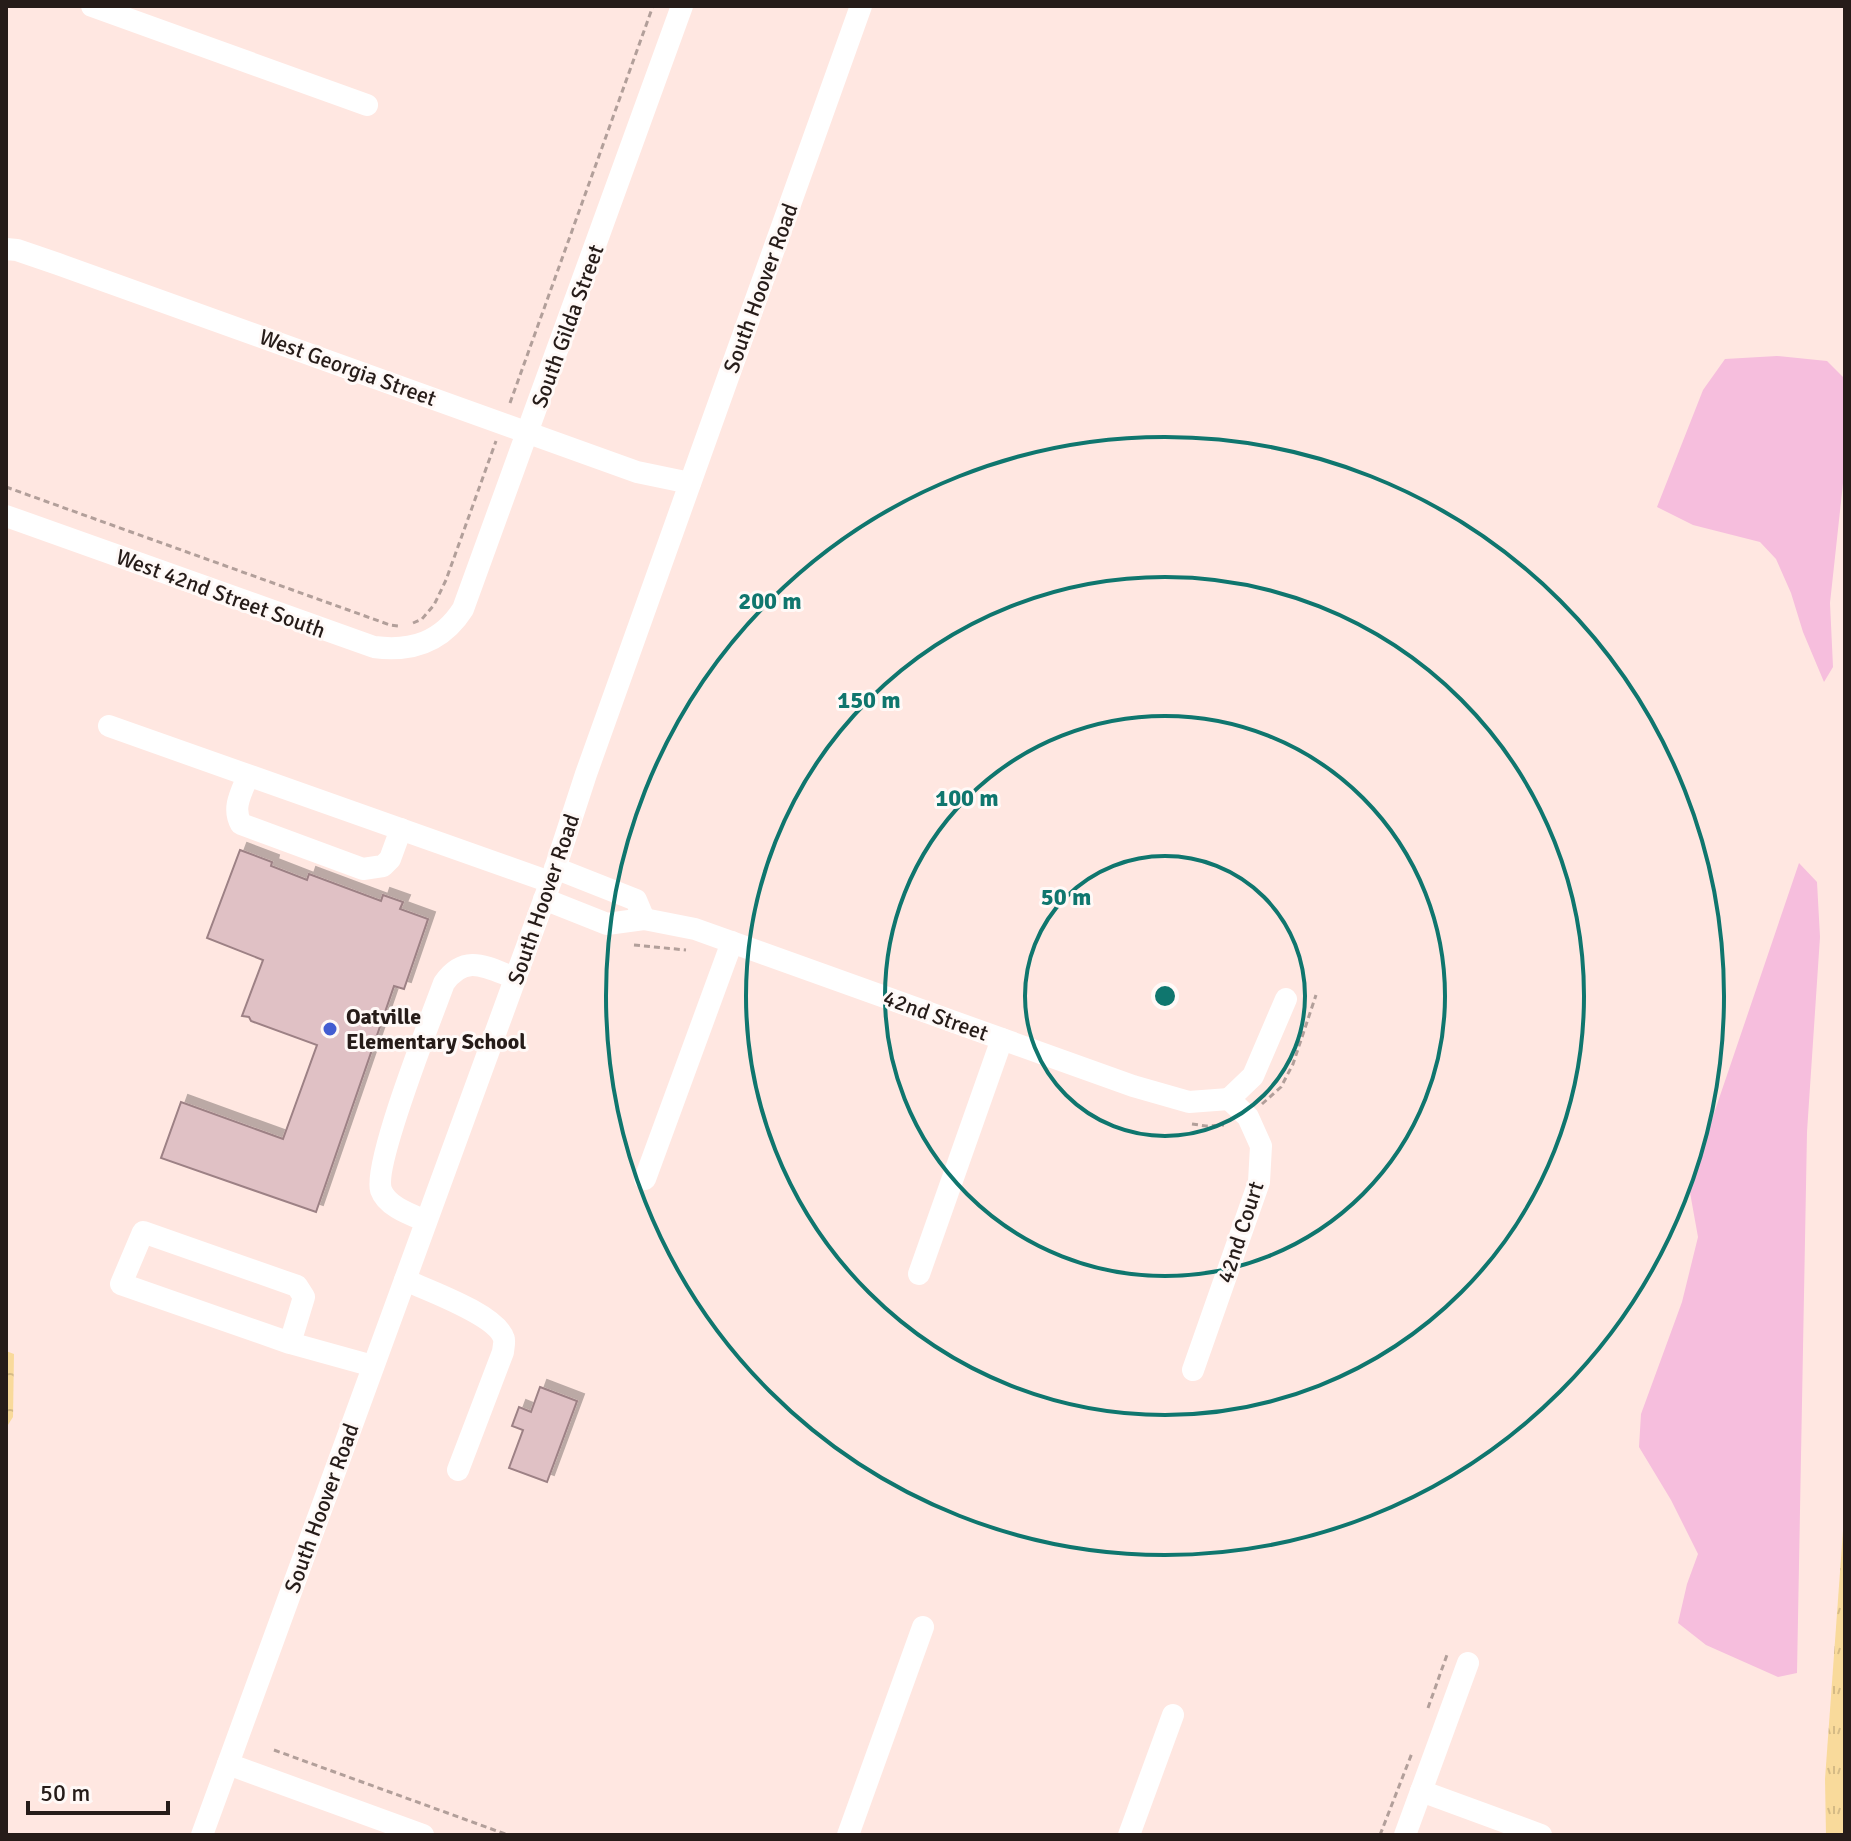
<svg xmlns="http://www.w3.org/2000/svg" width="1851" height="1841" font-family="Signika,sans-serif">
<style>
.grass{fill:url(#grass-tufts)}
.forest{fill:url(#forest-crowns)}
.water{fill:#f6bedd}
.building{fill:#e0c1c5;stroke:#9d8185;stroke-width:2;filter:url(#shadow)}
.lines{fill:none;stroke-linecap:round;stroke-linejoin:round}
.path{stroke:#b29f9a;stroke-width:3;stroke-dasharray:6 4;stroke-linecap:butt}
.minor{stroke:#fff;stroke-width:22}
.ring{fill:none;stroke:#0f766e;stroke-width:4}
.poi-dot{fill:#435dd1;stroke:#fff9f7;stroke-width:3}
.labels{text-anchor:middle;stroke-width:6;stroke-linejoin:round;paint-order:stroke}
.street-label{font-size:22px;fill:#261c19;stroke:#fff9f7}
.poi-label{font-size:22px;font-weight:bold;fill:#261c19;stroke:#fff9f7;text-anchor:start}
.centre{fill:#0f766e;stroke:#fff9f7;stroke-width:4}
.ring-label{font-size:24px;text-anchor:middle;font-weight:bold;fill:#0f766e;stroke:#fff9f7;stroke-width:6;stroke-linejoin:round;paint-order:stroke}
</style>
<defs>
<pattern id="grass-tufts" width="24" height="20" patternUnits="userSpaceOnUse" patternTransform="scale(2)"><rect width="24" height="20" fill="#f9da9b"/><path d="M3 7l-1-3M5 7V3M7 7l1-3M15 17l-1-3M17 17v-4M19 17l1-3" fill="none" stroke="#d5ba85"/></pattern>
<pattern id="forest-crowns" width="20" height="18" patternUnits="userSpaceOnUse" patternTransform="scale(2)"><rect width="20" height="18" fill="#f9da9b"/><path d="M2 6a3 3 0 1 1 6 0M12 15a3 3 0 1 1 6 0" fill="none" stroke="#d5ba85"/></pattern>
<filter id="shadow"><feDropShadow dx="7" dy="-7" stdDeviation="0" flood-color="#0004"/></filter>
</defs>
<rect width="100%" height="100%" fill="#ffe7e1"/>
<path class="grass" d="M 1845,1503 L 1845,1835 L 1826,1835 L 1825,1779 Z"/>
<path class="forest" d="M 6,1351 L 14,1354 L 13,1417 L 6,1428 Z"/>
<g class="water">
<path d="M 1777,356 L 1827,361 L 1845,379 L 1845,465 L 1830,603 L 1833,667 L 1824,682 L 1803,632 L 1791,593 L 1776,559 L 1760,542 L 1693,525 L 1657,507 L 1703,390 L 1725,359 Z"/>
<path d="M 1799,863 L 1817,882 L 1820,937 L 1807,1132 L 1797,1673 L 1778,1677 L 1706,1645 L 1678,1623 L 1687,1584 L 1698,1554 L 1671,1500 L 1639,1447 L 1641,1414 L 1682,1302 L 1698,1237 L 1689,1187 Z"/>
</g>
<g class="building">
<path d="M 240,850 L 272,862 L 271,866 L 307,880 L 309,874 L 381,901 L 383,895 L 403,902 L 400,909 L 428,919 L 404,989 L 394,986 L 316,1212 L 161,1158 L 181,1102 L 283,1139 L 317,1045 L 251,1021 L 249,1017 L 242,1016 L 263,960 L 207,938 Z"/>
<path d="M 540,1387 L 577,1401 L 547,1482 L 509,1468 L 523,1430 L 512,1426 L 519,1407 L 531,1412 Z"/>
</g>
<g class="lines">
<g class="path">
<path d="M 510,403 L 653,6"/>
<path d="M 6,487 L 390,625 L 398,626"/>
<path d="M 413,623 L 422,619 L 434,605 L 446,580 L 496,441"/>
<path d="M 634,945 L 686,950"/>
<path d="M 1262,1104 L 1281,1087 L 1293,1064 L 1316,995"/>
<path d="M 1192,1124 L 1206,1126 L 1224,1125"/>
<path d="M 1428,1708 L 1448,1652"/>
<path d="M 274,1750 L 508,1835"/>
<path d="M 1380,1835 L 1412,1753"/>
</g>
<g class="minor">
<path d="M 92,6 L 367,105"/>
<path d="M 6,249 L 17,250 L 58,264 L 637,472 L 690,483"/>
<path d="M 6,516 L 374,647 C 412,652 442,642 463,609 L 682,6"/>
<path d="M 109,726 L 550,882"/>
<path d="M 248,776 C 241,793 232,808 241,824 L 363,869 L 383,866 L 390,859 L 401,829"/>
<path d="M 544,899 L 607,924 L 644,919 L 636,900 L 555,868"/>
<path d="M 644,919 L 695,929 L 1133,1086 L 1189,1102 L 1229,1099"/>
<path d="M 1229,1099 L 1253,1076 L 1286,999"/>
<path d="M 645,1179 L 732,942"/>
<path d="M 426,1221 C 412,1215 387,1207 381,1190 C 373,1164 431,1018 444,983 C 465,953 486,967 515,978"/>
<path d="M 919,1274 L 1002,1039"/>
<path d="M 405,1280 C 427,1290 498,1315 504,1339 C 505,1341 503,1350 503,1352 L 458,1470"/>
<path d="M 290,1343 L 304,1297 L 297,1286 L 143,1232 L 121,1284 L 290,1343 L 373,1366"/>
<path d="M 1193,1370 L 1259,1182 L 1261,1146 L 1248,1117 L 1229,1099"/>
<path d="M 228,1764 L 423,1835"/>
<path d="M 1421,1791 L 1541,1835"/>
<path d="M 202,1835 L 552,878 L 586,774 L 861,6"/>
<path d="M 848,1835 L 923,1627"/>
<path d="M 1129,1835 L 1173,1715"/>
<path d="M 1405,1835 L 1468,1663"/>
</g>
</g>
<g class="ring">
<circle cx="1165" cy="996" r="140"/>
<circle cx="1165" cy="996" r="280"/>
<circle cx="1165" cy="996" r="419"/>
<circle cx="1165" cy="996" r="559"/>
</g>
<circle class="poi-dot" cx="330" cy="1029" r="8"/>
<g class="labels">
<g class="street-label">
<text transform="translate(760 288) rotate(-70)" y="8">South Hoover Road</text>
<text transform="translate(567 326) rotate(-70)" y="8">South Gilda Street</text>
<text transform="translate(348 367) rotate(20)" y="8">West Georgia Street</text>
<text transform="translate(221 593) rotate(20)" y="8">West 42nd Street South</text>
<text transform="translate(543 899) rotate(-71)" y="8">South Hoover Road</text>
<text transform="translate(936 1015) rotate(20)" y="8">42nd Street</text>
<text transform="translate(1240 1232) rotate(-72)" y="8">42nd Court</text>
<text transform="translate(321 1508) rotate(-70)" y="8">South Hoover Road</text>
</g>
<g class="poi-label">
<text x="346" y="1024">Oatville<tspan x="346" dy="25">Elementary School</tspan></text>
</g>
</g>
<circle cx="1165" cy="996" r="12" class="centre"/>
<g class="ring-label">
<text x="770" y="609">200 m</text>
<text x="869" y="708">150 m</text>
<text x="967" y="806">100 m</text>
<text x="1066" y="905">50 m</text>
</g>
<rect width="1851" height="1841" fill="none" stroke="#261c19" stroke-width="16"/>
<path d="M28 1801v12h140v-12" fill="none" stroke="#261c19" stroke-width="4"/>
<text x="40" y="1801" font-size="24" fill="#261c19" stroke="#fff9f7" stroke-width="6" paint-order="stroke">50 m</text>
</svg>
